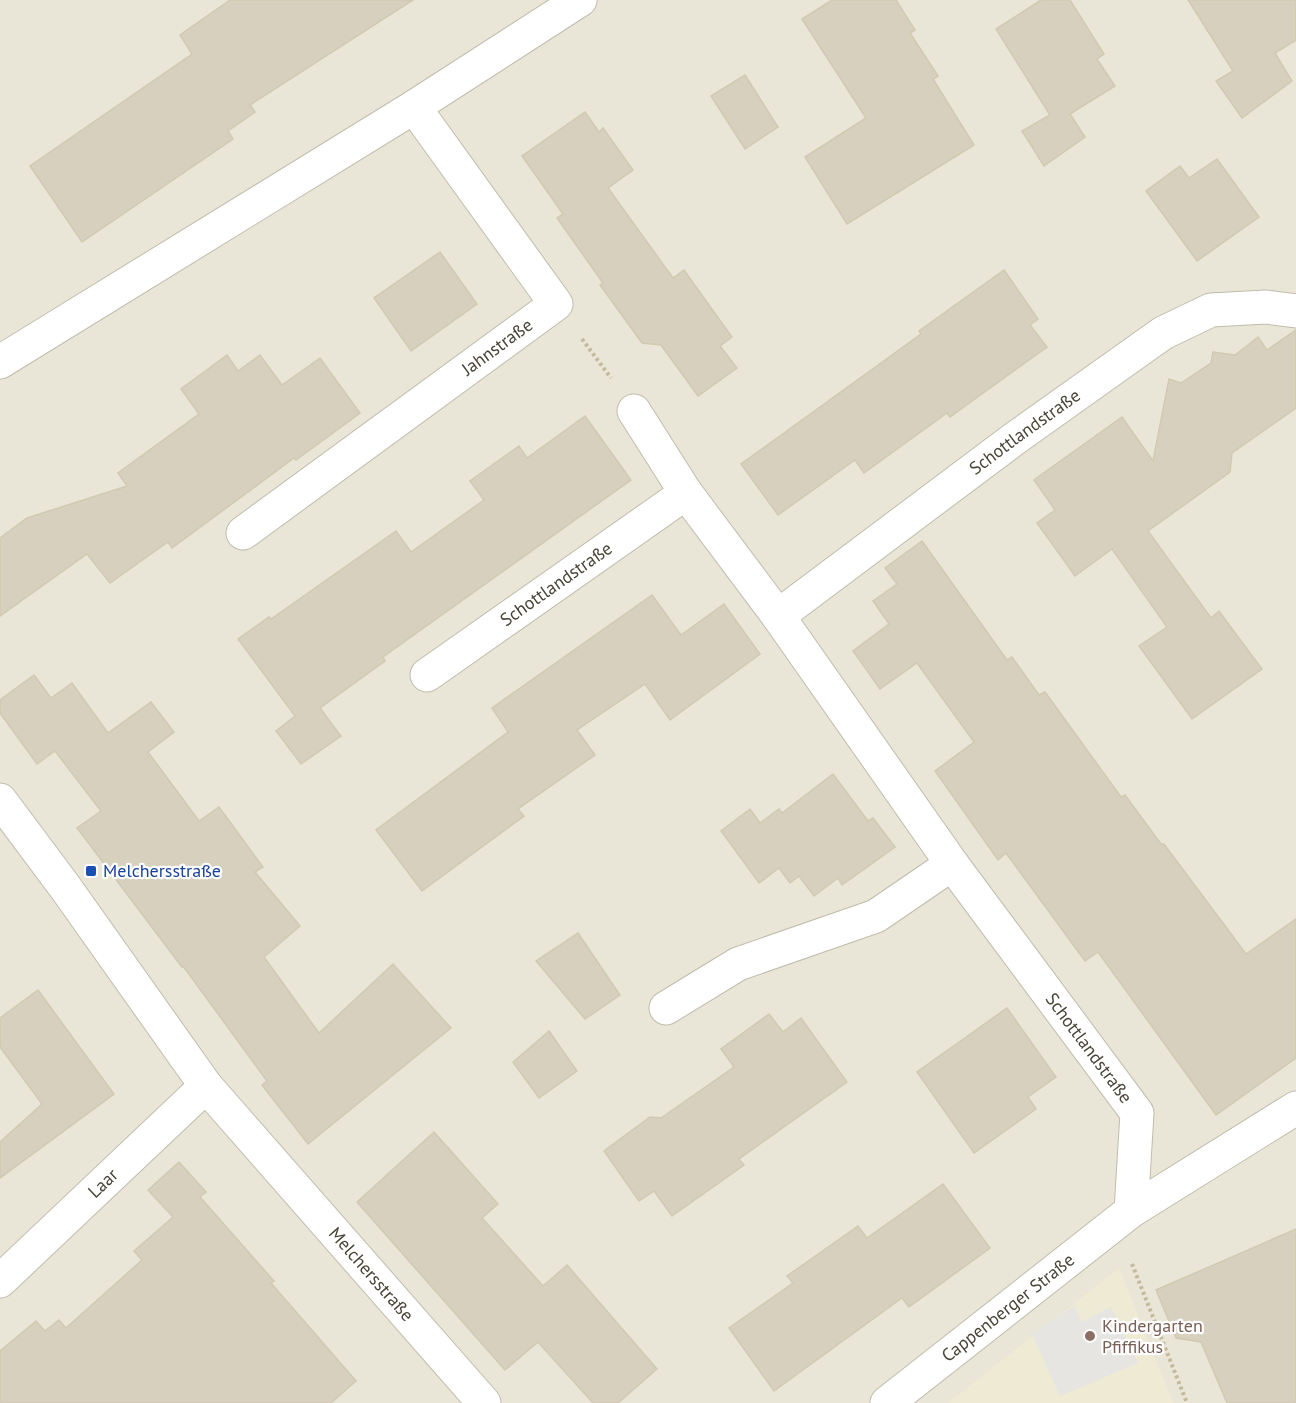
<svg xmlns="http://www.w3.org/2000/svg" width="1296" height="1403" font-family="'PT Sans',sans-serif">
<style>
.residential{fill:#e9e6d7}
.education{fill:#eeead3}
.parking{fill:#e6e5e1}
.building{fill:#d7d0be;stroke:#d2c9b1;stroke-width:1.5}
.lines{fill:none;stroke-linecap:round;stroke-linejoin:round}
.minor-casing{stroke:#c1bcac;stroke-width:35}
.path{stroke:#c3ba9c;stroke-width:4;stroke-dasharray:3 3;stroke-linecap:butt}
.minor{stroke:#fff;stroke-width:33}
.transit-dot{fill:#1a4fb4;stroke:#fff;stroke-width:2}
.education-dot{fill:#8d6e63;stroke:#fff;stroke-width:2}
.labels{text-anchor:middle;stroke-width:4.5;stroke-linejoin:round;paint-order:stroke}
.street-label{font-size:18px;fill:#494437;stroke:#fff}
.transit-label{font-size:18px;fill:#164399;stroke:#fff;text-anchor:start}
.education-label{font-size:18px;fill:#785e54;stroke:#fff;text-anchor:start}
</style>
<rect width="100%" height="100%" fill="#f5f3e9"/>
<rect class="residential" x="0" y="0" width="1296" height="1403"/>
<path class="education" d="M 1119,1268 L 1173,1403 L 948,1403 Z"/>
<path class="parking" d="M 1074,1306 L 1082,1322 L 1111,1307 L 1138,1363 L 1060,1396 L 1032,1334 Z"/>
<g class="building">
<path d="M 230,0 L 413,0 L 250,105 L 255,112 L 228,131 L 233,139 L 82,242 L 30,166 L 192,54 L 180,35 Z"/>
<path d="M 832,0 L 896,0 L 915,30 L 910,33 L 938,76 L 933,79 L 974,145 L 847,224 L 805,157 L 866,118 L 802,19 Z"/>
<path d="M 1041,0 L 1070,0 L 1104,54 L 1097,59 L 1115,86 L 1070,114 L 1085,137 L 1044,166 L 1022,131 L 1050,115 L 996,29 Z"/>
<path d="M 1188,0 L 1296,0 L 1296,40 L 1275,53 L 1292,81 L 1242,118 L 1216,81 L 1233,71 Z"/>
<path d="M 745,75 L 778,127 L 745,149 L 711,96 Z"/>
<path d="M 585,112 L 599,132 L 603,128 L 633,170 L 608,188 L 673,278 L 684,270 L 732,337 L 720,346 L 737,368 L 698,396 L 661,345 L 642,343 L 600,285 L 603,283 L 557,218 L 563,214 L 522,156 Z"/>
<path d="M 1217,159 L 1259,217 L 1197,261 L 1146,191 L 1180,166 L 1189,178 Z"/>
<path d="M 440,252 L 477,304 L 411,351 L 374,298 Z"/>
<path d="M 1004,270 L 1038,319 L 1030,325 L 1047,347 L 950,417 L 947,413 L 864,473 L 855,460 L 778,515 L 741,464 L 921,334 L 919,331 Z"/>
<path d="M 1296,330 L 1296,408 L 1232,453 L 1230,472 L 1148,531 L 1211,618 L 1219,611 L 1262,669 L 1192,719 L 1139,646 L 1167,627 L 1112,549 L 1075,576 L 1037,523 L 1055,510 L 1034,480 L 1122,417 L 1153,461 L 1169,379 L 1181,383 L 1211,363 L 1213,352 L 1235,355 L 1258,337 L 1267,350 Z"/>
<path d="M 227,355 L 238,371 L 260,355 L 282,385 L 320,358 L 360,413 L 296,460 L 294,458 L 172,548 L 168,542 L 110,583 L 87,554 L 0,616 L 0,538 L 27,518 L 127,486 L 118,473 L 199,414 L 181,389 Z"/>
<path d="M 585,416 L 631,480 L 383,657 L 385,661 L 320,708 L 341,736 L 301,764 L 276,731 L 295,716 L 238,639 L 269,617 L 271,619 L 396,531 L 411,552 L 484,500 L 470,481 L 519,446 L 527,458 Z"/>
<path d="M 922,541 L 1007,660 L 1012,657 L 1039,695 L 1045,692 L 1121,797 L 1125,795 L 1161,844 L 1164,844 L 1246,954 L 1296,919 L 1296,1058 L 1216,1115 L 1098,952 L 1085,961 L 1006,853 L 998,860 L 935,771 L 974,742 L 917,663 L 880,689 L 853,651 L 889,624 L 873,601 L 897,584 L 885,568 Z"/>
<path d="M 652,595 L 681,635 L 724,604 L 760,654 L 670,720 L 645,684 L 577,730 L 595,755 L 518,809 L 524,816 L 422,891 L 376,830 L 508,732 L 492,708 Z"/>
<path d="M 34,675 L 51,698 L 72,683 L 108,733 L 151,702 L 174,732 L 148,752 L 199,821 L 219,807 L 263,867 L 255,872 L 300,926 L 264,957 L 319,1033 L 393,964 L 451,1028 L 308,1144 L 262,1085 L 267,1081 L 183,966 L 182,967 L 77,828 L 101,811 L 55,751 L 37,764 L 0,713 L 0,700 Z"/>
<path d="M 833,774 L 868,821 L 873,818 L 895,847 L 842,885 L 838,878 L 814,896 L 799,876 L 790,883 L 779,868 L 759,883 L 721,831 L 750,809 L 760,823 L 779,809 L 782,813 Z"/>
<path d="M 578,933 L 620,995 L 585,1019 L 536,961 Z"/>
<path d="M 38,990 L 114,1094 L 0,1178 L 0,1142 L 42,1104 L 0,1047 L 0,1018 Z"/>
<path d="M 1007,1008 L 1056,1077 L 1028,1097 L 1036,1109 L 974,1153 L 917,1072 Z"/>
<path d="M 769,1014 L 783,1032 L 801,1018 L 847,1082 L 739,1159 L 744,1165 L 672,1216 L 654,1191 L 639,1201 L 604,1151 L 650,1117 L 661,1118 L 734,1067 L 721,1049 Z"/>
<path d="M 549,1031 L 577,1071 L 539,1098 L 513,1062 Z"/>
<path d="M 434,1132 L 498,1204 L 482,1218 L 543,1286 L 567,1265 L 657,1369 L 618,1403 L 593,1403 L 538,1342 L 505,1370 L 357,1202 Z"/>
<path d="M 179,1162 L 206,1192 L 200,1197 L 274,1281 L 271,1283 L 356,1381 L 331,1403 L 0,1403 L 0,1351 L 36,1321 L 45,1331 L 59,1320 L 66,1328 L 142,1260 L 134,1251 L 173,1217 L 148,1190 Z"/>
<path d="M 943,1184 L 990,1248 L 909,1307 L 902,1298 L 774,1391 L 729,1328 L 793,1283 L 787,1276 L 858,1226 L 867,1238 Z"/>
<path d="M 1296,1229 L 1296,1403 L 1227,1403 L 1201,1342 L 1176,1338 L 1156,1290 Z"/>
</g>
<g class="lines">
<g class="minor-casing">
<g id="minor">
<path d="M 0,362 L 414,107 L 580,0"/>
<path id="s1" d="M 634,411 L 686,493 L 778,616 L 952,864 L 1137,1113 L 1131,1211"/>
<path id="s2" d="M 243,533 L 556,304 L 414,107"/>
<path id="s3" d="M 778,616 L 1014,439 L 1163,333 L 1211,310 L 1266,307 L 1296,311"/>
<path id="s4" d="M 427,675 L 686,493"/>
<path id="s5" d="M 0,800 L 65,887 L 206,1086 L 484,1403"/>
<path d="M 666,1008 L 738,964 L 876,916 L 952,864"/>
<path id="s6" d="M 0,1281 L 206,1086"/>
<path id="s7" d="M 887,1403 L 1131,1211 L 1296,1108"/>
</g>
</g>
<g class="path">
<path d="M 582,339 L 611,378"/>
<path d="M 1132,1264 L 1187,1403"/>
</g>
<use href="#minor" class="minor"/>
</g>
<rect class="transit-dot" x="85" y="865" width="12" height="12" rx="3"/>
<circle class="education-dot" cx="1090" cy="1336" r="6"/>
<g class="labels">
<g class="street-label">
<text dy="6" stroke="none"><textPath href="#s2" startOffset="315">Jahnstraße</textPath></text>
<text dy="6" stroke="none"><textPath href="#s3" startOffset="308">Schottlandstraße</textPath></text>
<text dy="6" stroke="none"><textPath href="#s4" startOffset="158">Schottlandstraße</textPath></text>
<text dy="6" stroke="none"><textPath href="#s1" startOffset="783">Schottlandstraße</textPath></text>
<text dy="6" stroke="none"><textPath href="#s6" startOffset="142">Laar</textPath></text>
<text dy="6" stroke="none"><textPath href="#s5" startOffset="603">Melchersstraße</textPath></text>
<text dy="6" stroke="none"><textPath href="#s7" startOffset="154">Cappenberger Straße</textPath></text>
</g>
<g class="transit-label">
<text x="103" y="877">Melchersstraße</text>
</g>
<g class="education-label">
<text x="1102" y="1332">Kindergarten<tspan x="1102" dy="21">Pfiffikus</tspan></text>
</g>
</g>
</svg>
